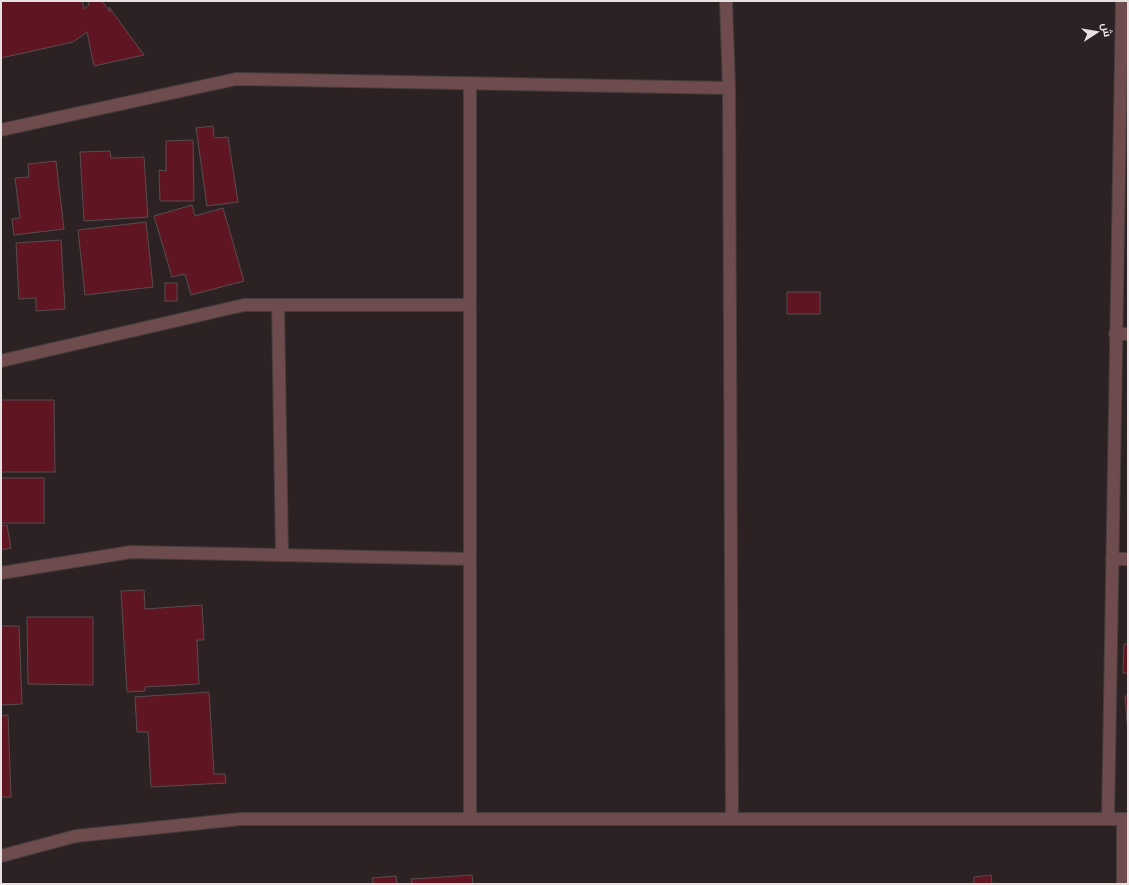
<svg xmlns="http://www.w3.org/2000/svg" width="1129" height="885" font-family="Cabin,Cairo,sans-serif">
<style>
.building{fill:#601522;stroke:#584d4e}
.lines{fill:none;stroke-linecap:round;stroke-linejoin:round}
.street-casing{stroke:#463d3e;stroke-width:14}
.street{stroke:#6e4b4d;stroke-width:12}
</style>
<rect width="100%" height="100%" fill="#2c2223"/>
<g class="building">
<path d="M 1,1 L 82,1 L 84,9 L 89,5 L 88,1 L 102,1 L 110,12 L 109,7 L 144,55 L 94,66 L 87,32 L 73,42 L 1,58 Z"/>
<path d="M 213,126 L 214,138 L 228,137 L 238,202 L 207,206 L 196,128 Z"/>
<path d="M 193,140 L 194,201 L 160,201 L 159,170 L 166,171 L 166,141 Z"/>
<path d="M 110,151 L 111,158 L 144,157 L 148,217 L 84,221 L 80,152 Z"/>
<path d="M 56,161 L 64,229 L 14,235 L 12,219 L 20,218 L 15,178 L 29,177 L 28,164 Z"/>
<path d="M 192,205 L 195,216 L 223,208 L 244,281 L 191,295 L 185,274 L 172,277 L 154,216 Z"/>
<path d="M 146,222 L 153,287 L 85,295 L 78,230 Z"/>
<path d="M 61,240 L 65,309 L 36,311 L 36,298 L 19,299 L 16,243 Z"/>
<rect x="165" y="283" width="12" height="18"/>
<rect x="787" y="292" width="33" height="22"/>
<path d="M 1,400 L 54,400 L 55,472 L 1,472 Z"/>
<rect x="1" y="478" width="43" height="45"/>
<path d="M 7,525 L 11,548 L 1,550 L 1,526 Z"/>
<path d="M 144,590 L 145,609 L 202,605 L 204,640 L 197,640 L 199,684 L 145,687 L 145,691 L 127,692 L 121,591 Z"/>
<path d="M 27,617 L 93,617 L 93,685 L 28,684 Z"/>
<path d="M 1,626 L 19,626 L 22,704 L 1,705 Z"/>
<path d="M 1124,644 L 1128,644 L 1128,673 L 1123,673 Z"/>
<path d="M 209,692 L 214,774 L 225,774 L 226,783 L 151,787 L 148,732 L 137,732 L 135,697 Z"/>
<path d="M 1125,696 L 1128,696 L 1128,735 Z"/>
<path d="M 8,715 L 11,797 L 1,797 L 1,716 Z"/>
<path d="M 472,875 L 473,884 L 412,884 L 411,879 Z"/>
<path d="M 991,875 L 992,884 L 974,884 L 974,877 Z"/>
<path d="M 396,876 L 397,884 L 373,884 L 372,878 Z"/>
</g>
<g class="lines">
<g class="street-casing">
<g id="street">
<path d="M 726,1 L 729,88 L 732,819"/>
<path d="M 470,83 L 470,819"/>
<path d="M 1,130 L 236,79 L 729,88"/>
<path d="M 278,305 L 282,555"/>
<path d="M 1115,334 L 1128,334"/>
<path d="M 1,361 L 244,305 L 470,305"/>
<path d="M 1112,559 L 1128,559"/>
<path d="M 1,573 L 131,552 L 470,559"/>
<path d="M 1108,819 L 1122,1"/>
<path d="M 1,856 L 76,836 L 241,819 L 1128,819"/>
<path d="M 1123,884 L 1123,819"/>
</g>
</g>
<use href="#street" class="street"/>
</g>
<rect width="1129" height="885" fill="none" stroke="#e8e1e1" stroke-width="4"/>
<g transform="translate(1097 32) rotate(78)" stroke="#2c2223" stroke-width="3" paint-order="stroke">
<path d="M0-3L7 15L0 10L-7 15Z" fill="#e8e1e1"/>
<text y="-6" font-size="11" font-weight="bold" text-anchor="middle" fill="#e8e1e1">ش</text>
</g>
</svg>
